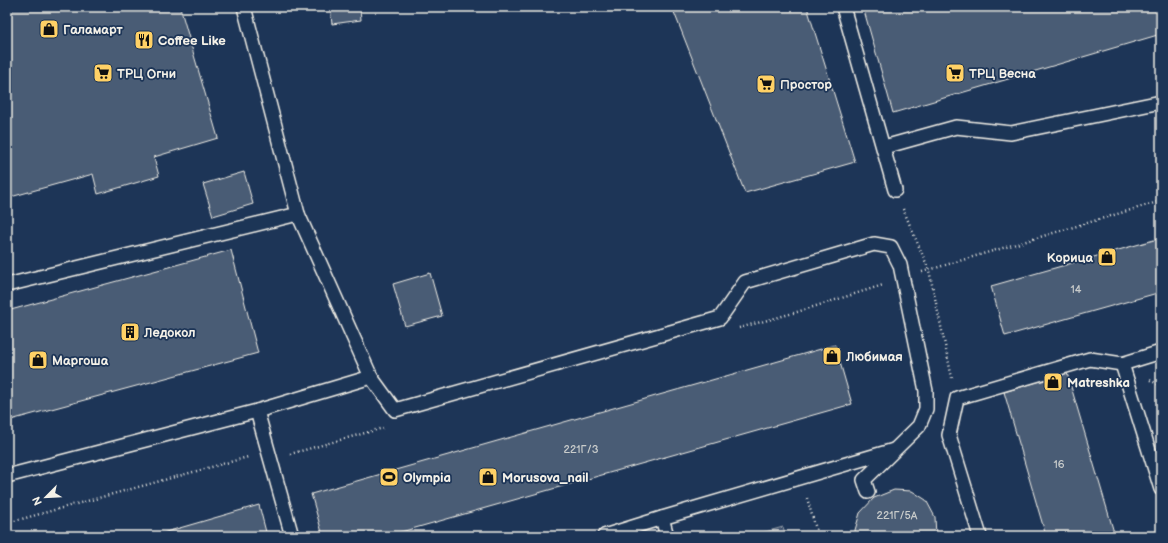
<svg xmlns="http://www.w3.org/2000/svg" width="1168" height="543" font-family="'Balsamiq Sans',sans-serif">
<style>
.green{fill:#354a67;stroke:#949ea8}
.building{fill:#485b74;stroke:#f4f1e8}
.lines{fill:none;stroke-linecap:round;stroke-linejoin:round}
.service-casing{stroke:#f4f1e8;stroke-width:16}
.path{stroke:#f4f1e8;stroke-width:2.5;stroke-dasharray:1 3;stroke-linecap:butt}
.service{stroke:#1d3557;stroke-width:13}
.labels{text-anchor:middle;stroke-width:3.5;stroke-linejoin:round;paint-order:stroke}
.number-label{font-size:11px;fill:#c9cccb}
.poi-label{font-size:13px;font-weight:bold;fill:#f4f1e8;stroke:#1d3557;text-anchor:start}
</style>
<rect width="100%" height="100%" fill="#1d3557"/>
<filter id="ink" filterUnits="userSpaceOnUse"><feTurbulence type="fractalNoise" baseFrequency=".025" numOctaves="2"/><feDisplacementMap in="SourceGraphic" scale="8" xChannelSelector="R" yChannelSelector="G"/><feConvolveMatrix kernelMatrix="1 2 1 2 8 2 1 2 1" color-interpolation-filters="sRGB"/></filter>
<g filter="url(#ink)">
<path class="green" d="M 783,527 L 786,536 L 751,536 Z"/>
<g class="building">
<path d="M 7,7 L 180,7 L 218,138 L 154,157 L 159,176 L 98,194 L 93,174 L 7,198 Z"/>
<path d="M 330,7 L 360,7 L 361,20 L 332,24 Z"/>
<path d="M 672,7 L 807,7 L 855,162 L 745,193 Z"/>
<path d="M 863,7 L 1161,7 L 1161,34 L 893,113 Z"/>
<path d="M 244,172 L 253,204 L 213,216 L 203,184 Z"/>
<path d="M 1161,238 L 1161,292 L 1005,336 L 991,286 Z"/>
<path d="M 231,250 L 258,353 L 7,421 L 7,311 Z"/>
<path d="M 430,273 L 442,316 L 405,326 L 393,284 Z"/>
<path d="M 835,345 L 852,404 L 394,534 L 395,536 L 323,536 L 311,494 Z"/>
<path d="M 1067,373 L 1115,536 L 1046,536 L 1004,392 Z"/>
<path d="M 894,490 L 912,491 L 926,500 L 935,517 L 936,536 L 856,536 L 855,530 L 860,513 L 874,498 Z"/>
<path d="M 259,505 L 267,536 L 152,536 Z"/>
</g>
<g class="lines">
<g class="service-casing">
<g id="service">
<path d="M 843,7 L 895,190"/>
<path d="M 884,147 L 956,127 L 1011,133 L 1161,102"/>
<path d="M 7,285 L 298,214 L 244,7"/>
<path d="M 1161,352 L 1122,364 L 1161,489"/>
<path d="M 371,377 L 395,410 L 720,318 L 745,282 L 874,244 L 891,247 L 900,265 L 926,391 L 926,409 L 919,426 L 864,480 L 868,492"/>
<path d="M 257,411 L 292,536"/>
<path d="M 7,476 L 257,411 L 371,377 L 298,214"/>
<path d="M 662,518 L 894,450"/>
<path d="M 604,536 L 662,518 L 667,536"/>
<path d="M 980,536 L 949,435 L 957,398 L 1090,359 L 1122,364"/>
</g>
</g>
<g class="path">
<path d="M 903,209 L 929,270 L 952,378"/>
<path d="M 922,272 L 1161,201"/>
<path d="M 739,328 L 797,312 L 883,285"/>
<path d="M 1150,380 L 1161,386"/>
<path d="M 290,454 L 383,428"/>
<path d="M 807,498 L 818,536"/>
<path d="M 7,523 L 248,457"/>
</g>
<use href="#service" class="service"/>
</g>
</g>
<defs>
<g id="shop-square" transform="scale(1)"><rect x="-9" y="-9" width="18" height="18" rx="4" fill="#ffd166" stroke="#1d3557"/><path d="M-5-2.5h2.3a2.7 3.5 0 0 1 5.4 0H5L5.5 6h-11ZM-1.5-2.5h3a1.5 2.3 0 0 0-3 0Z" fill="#111"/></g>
<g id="restaurant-square" transform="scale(1)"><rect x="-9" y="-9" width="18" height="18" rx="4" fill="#ffd166" stroke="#1d3557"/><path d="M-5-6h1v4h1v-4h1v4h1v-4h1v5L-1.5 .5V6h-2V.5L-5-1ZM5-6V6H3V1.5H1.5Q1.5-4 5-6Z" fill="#111"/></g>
<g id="supermarket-square" transform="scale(1)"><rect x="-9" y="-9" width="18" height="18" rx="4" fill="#ffd166" stroke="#1d3557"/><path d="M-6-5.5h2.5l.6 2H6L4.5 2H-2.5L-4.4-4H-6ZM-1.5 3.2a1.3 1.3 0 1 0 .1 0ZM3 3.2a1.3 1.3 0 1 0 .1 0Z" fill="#111"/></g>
<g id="building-square" transform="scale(1)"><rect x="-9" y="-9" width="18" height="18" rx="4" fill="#ffd166" stroke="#1d3557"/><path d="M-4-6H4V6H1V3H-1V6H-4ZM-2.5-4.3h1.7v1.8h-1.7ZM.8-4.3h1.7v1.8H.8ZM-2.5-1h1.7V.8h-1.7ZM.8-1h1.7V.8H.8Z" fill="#111"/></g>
<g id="stadium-square" transform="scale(1)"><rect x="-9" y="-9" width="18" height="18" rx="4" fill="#ffd166" stroke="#1d3557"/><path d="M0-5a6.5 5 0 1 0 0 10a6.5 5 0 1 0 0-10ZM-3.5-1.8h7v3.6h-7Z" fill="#111"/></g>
</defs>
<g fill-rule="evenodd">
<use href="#shop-square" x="49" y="29"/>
<use href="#restaurant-square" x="144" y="40"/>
<use href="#supermarket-square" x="103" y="73"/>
<use href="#supermarket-square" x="955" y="73"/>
<use href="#supermarket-square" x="766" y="84"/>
<use href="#shop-square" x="1107" y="257"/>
<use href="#building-square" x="130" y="332"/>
<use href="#shop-square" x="832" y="356"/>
<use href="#shop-square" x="38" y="360"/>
<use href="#shop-square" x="1053" y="382"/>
<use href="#stadium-square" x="389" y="477"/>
<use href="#shop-square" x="488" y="477"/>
</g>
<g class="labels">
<g class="number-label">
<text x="1076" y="293">14</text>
<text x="581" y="453">221Г/3</text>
<text x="1059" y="468">16</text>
<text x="897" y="519">221Г/5А</text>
</g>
<g class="poi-label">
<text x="63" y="34">Галамарт</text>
<text x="158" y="45">Coffee Like</text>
<text x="117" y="78">ТРЦ Огни</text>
<text x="969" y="78">ТРЦ Весна</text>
<text x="780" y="89">Простор</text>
<text x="1093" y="262" text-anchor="end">Корица</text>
<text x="144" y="337">Ледокол</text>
<text x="846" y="361">Любимая</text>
<text x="52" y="365">Маргоша</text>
<text x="1067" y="387">Matreshka</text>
<text x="403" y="482">Olympia</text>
<text x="502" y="482">Morusova_nail</text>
</g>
</g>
<rect width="1168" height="543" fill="none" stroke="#1d3557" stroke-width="24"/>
<rect x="12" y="12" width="1144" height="519" fill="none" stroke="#f4f1e8" stroke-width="1.5" filter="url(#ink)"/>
<g transform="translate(46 497) rotate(246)" stroke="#1d3557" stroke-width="3" paint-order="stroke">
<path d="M0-3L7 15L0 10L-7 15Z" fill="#f4f1e8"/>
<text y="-6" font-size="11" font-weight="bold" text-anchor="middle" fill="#f4f1e8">N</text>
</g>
</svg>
